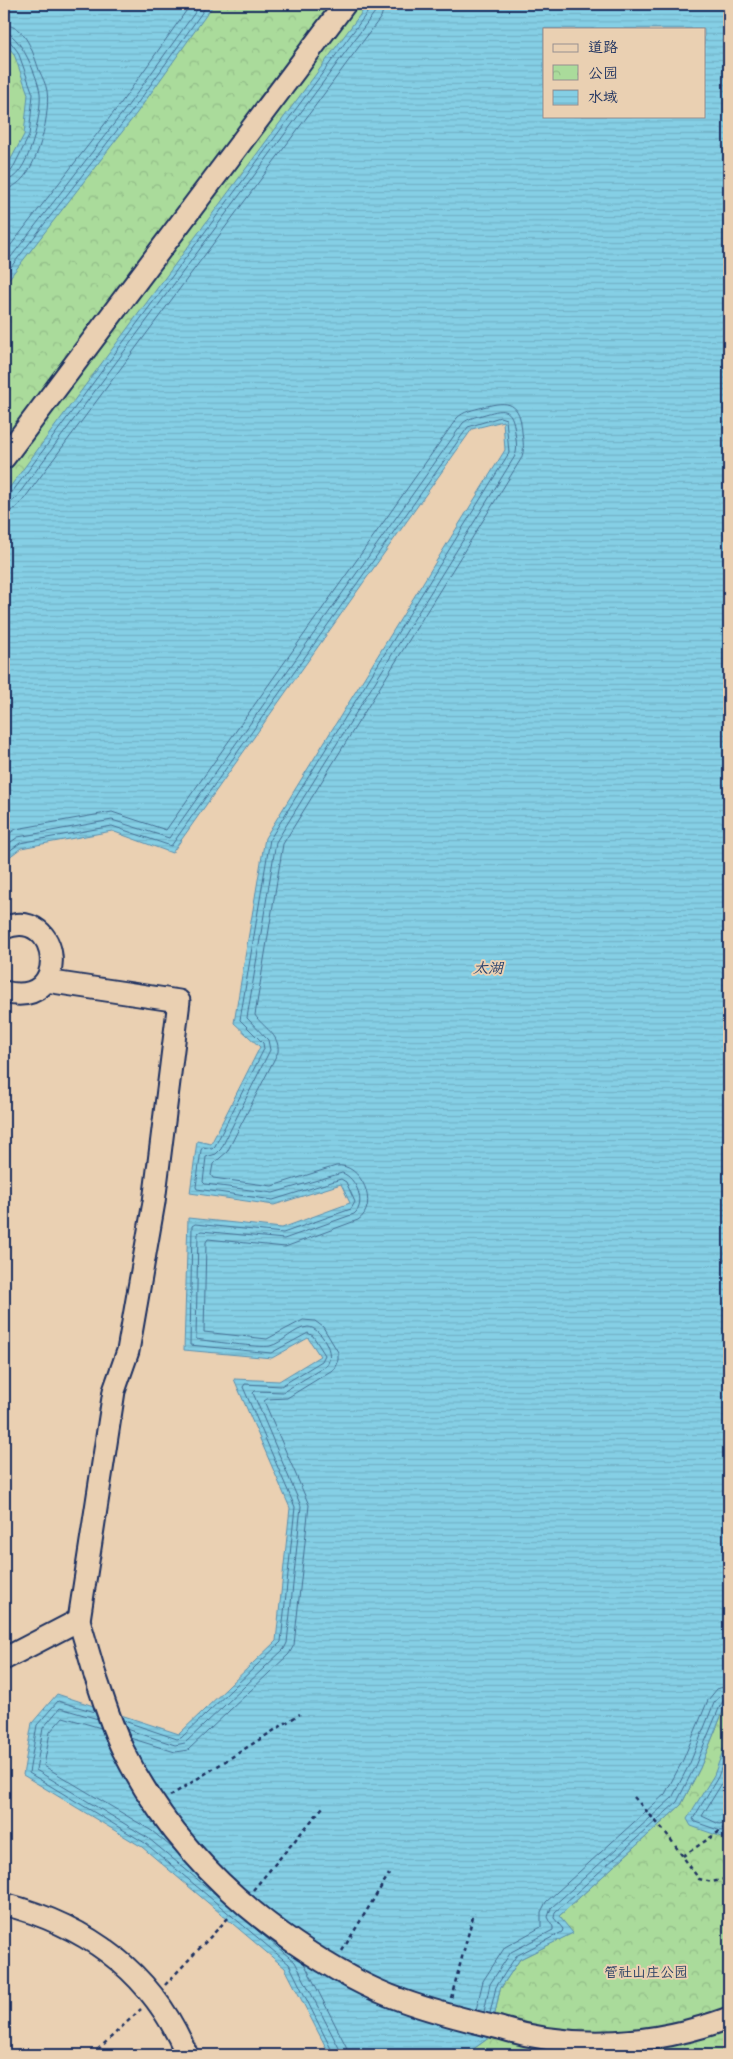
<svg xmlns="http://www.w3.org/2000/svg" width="733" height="2059" font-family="'Comic Neue','LXGW WenKai TC',sans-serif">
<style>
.park{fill:url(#park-crowns);stroke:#62857c}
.water{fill:url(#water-rules);stroke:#5b8faf;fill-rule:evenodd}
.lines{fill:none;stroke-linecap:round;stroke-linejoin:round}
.shore{stroke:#456f94;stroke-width:1}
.minor-casing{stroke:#1b2f5e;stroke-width:25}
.path{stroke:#1b2f5e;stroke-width:2.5;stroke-dasharray:4 4;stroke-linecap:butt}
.minor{stroke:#ead0b2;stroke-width:21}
.minor-bridge-casing{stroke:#1b2f5e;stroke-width:25;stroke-linecap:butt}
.minor-bridge{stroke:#ead0b2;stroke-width:21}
.labels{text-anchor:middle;stroke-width:4;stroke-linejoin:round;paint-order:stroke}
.park-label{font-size:14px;fill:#294064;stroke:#ead0b2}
.water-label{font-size:15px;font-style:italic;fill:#263f6c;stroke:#ead0b2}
</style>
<defs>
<pattern id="park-crowns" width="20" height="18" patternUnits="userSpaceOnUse" patternTransform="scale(1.25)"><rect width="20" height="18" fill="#aadb9b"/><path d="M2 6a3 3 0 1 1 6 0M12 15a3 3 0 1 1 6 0" fill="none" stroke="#92bc88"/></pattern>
<pattern id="water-rules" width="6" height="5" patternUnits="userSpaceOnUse" patternTransform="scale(1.25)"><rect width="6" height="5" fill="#85cfe5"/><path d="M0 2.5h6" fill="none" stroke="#72b2c7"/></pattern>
</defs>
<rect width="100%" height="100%" fill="#ead0b2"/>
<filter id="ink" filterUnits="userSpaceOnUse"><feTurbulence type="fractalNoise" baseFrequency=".02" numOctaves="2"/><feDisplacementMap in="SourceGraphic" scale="10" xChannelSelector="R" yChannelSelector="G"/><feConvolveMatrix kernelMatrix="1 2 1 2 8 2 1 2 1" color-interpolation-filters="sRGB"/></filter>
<g filter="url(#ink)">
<g class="park">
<path d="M 192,4 L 401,4 L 4,520 L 4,261 Z"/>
<path d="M 4,22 L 33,57 L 39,129 L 4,193 Z"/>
<path d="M 729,1702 L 729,2051 L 712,2055 L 465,2055 L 490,2037 L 500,1989 L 520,1959 L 572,1933 L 559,1916 L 681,1805 L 700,1768 L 724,1709 Z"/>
</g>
<g class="water">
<path d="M 4,4 L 214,4 L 136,114 L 4,285 L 4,172 L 24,135 L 28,94 L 14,54 L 4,41 Z"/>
<path d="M 368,4 L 729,4 L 729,1702 L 724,1709 L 700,1768 L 681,1805 L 559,1916 L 573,1933 L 520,1959 L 500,1989 L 490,2037 L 465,2055 L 330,2055 L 285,1968 L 142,1847 L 23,1775 L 32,1723 L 57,1694 L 179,1734 L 276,1641 L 290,1508 L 234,1379 L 279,1381 L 320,1356 L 308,1338 L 272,1358 L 184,1350 L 188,1218 L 282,1228 L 350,1203 L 341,1184 L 274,1205 L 190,1193 L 197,1141 L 211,1144 L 260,1047 L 234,1023 L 265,838 L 505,450 L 503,421 L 472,429 L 172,853 L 112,831 L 21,848 L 4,861 L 4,495 ZM 544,29 L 704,29 L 704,116 L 544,116 Z"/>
<path d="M 729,1735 L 729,1832 L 722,1837 L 691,1826 L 687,1819 L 714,1775 Z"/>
</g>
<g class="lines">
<g class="shore">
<path d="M 4,25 C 26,25 33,53 39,70 C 42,77 46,84 47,91 C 51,116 35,188 4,189"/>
<path d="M 4,32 C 20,33 38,78 40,93 C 42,113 29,180 4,181"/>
<path d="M 4,39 L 9,40 L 18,52 L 33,94 L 29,136 L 12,170 L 8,174 L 4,175"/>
<path d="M 4,254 L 121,103 L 191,4"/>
<path d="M 4,266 L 127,107 L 201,4"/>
<path d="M 4,276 L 132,111 L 208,4"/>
<path d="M 4,498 L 10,495 L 370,9 L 371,4"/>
<path d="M 4,504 L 10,503 L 15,499 L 375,12 L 377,4"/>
<path d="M 4,512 L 13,510 L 21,503 L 381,17 L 385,4"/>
<path d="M 4,837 L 16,829 L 112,812 L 166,830 L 457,418 C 464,411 473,410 483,407 C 509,400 520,402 522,432 C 523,441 525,450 521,459 L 283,844 L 255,1015 C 263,1028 280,1034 278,1052 L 227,1152 L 213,1164 L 211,1175 L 213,1178 L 272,1186 L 336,1166 C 361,1162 380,1206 358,1220 L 285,1247 L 208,1239 L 206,1242 L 204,1332 L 267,1339 L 303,1320 L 315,1321 L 323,1327 L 338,1352 L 338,1360 L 334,1369 L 287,1398 L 267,1399 L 264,1401 L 309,1505 L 294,1645 L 289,1654 L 188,1750 L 175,1752 L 130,1738"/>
<path d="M 4,847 L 18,837 L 112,820 L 169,838 L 463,423 C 469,418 475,417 482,415 C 503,409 512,405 515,432 C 516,440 518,448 515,456 L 276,842 L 247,1018 L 268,1040 L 270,1050 L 221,1149 L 216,1154 L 206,1157 L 203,1182 L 205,1184 L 273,1193 L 342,1173 C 356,1177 367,1204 354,1214 L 284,1239 L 201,1231 L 198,1233 L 196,1339 C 207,1341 261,1348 270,1346 C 283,1343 294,1328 308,1327 C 320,1327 337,1354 326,1366 L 283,1392 L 255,1391 L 253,1393 L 301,1506 L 287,1643 L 284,1649 L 185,1743 L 175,1745 L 126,1729"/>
<path d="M 4,855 L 20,843 L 112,826 L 171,846 L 468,427 L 500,417 L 506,419 L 509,453 L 270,839 L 240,1020 L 263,1043 L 264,1049 L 215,1146 L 212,1149 L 203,1147 L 201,1150 L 196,1187 L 197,1189 L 273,1200 L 341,1179 L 346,1182 L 355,1202 L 351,1209 L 283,1233 L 195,1224 L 192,1226 L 190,1345 L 271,1353 L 308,1333 L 313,1336 L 325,1355 L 322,1361 L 281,1386 L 245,1384 L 243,1387 L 295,1507 L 281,1642 L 181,1738 L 177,1739 L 124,1721"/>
<path d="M 95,1712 L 58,1701 L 37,1725 L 29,1773 L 145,1843 L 289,1964 L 334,2055"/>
<path d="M 98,1719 L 60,1708 L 43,1728 L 36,1770 L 148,1838 L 227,1904"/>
<path d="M 101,1728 L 63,1717 L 50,1732 L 44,1766 L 152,1831 L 176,1851"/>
<path d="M 729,1746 L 718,1777 L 693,1819 L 695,1822 L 721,1831 L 729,1828"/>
<path d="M 729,1765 L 724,1780 L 702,1816 L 719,1824 L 729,1822"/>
<path d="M 257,1930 L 295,1962 L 339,2048 L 340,2055"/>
<path d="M 304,1963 L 346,2046 L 348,2055"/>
<path d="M 476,2010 L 483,1981 L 505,1947 L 541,1927 L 541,1912 L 546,1902 L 665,1794 L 683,1760 L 708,1700 L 717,1689 L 729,1685"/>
<path d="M 484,2012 L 490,1984 L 511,1952 L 553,1930 L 553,1927 L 548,1917 L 551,1908 L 672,1798 L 690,1763 L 714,1703 L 721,1695 L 729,1693"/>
<path d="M 490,2013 L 496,1987 L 516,1956 L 562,1932 L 563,1929 L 554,1918 L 555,1912 L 677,1802 L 695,1766 L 720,1706 L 724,1700 L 729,1699"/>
</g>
<g class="minor-casing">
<g id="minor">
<path d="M 4,458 L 345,4"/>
<path d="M 4,928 C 61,904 73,1010 4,992"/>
<path d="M 46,981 L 179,1001 L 154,1202 L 128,1351 L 114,1391 L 79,1620 L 95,1675"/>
<path d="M 4,1659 L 79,1620"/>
<path d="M 4,1904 C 88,1926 153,1973 187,2055"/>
<path d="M 500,2028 C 575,2051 656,2045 729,2018"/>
</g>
</g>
<g class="path">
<path d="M 170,1796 L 300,1714"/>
<path d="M 634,1797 L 666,1833 L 699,1879 L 712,1882 L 725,1879 L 729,1875"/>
<path d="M 683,1856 L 729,1825"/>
<path d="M 253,1890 L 323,1807"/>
<path d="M 342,1951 L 389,1874"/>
<path d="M 165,1985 L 231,1915"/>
<path d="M 451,1998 L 474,1913"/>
<path d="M 92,2055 L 141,2009"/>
</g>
<use href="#minor" class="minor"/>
<g class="minor-bridge-casing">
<path id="minor-bridge" d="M 95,1675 C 104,1700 111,1726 123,1750 C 163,1830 221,1892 295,1943 C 327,1965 364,1987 401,2000 C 434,2012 466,2020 500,2028"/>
</g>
<use href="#minor-bridge" class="minor-bridge"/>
</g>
</g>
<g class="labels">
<g class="park-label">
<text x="646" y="1977">管社山庄公园</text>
</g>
<g class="water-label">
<text x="488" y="973">太湖</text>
</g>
</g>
<rect width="733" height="2059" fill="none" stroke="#ead0b2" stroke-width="20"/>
<rect x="10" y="10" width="713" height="2039" fill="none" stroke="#1b2f5e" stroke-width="2" filter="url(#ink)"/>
<rect x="543" y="28" width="162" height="90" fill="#ead0b2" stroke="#979090"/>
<rect x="553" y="44" width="25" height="8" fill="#ead0b2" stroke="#979090"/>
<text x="588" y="52" font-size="15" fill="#1b2f5e">道路</text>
<rect x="553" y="65" width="25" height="15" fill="url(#park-crowns)" stroke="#979090"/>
<text x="588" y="78" font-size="15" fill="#1b2f5e">公园</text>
<rect x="553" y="90" width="25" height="15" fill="url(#water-rules)" stroke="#979090"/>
<text x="588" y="102" font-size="15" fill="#1b2f5e">水域</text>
</svg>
